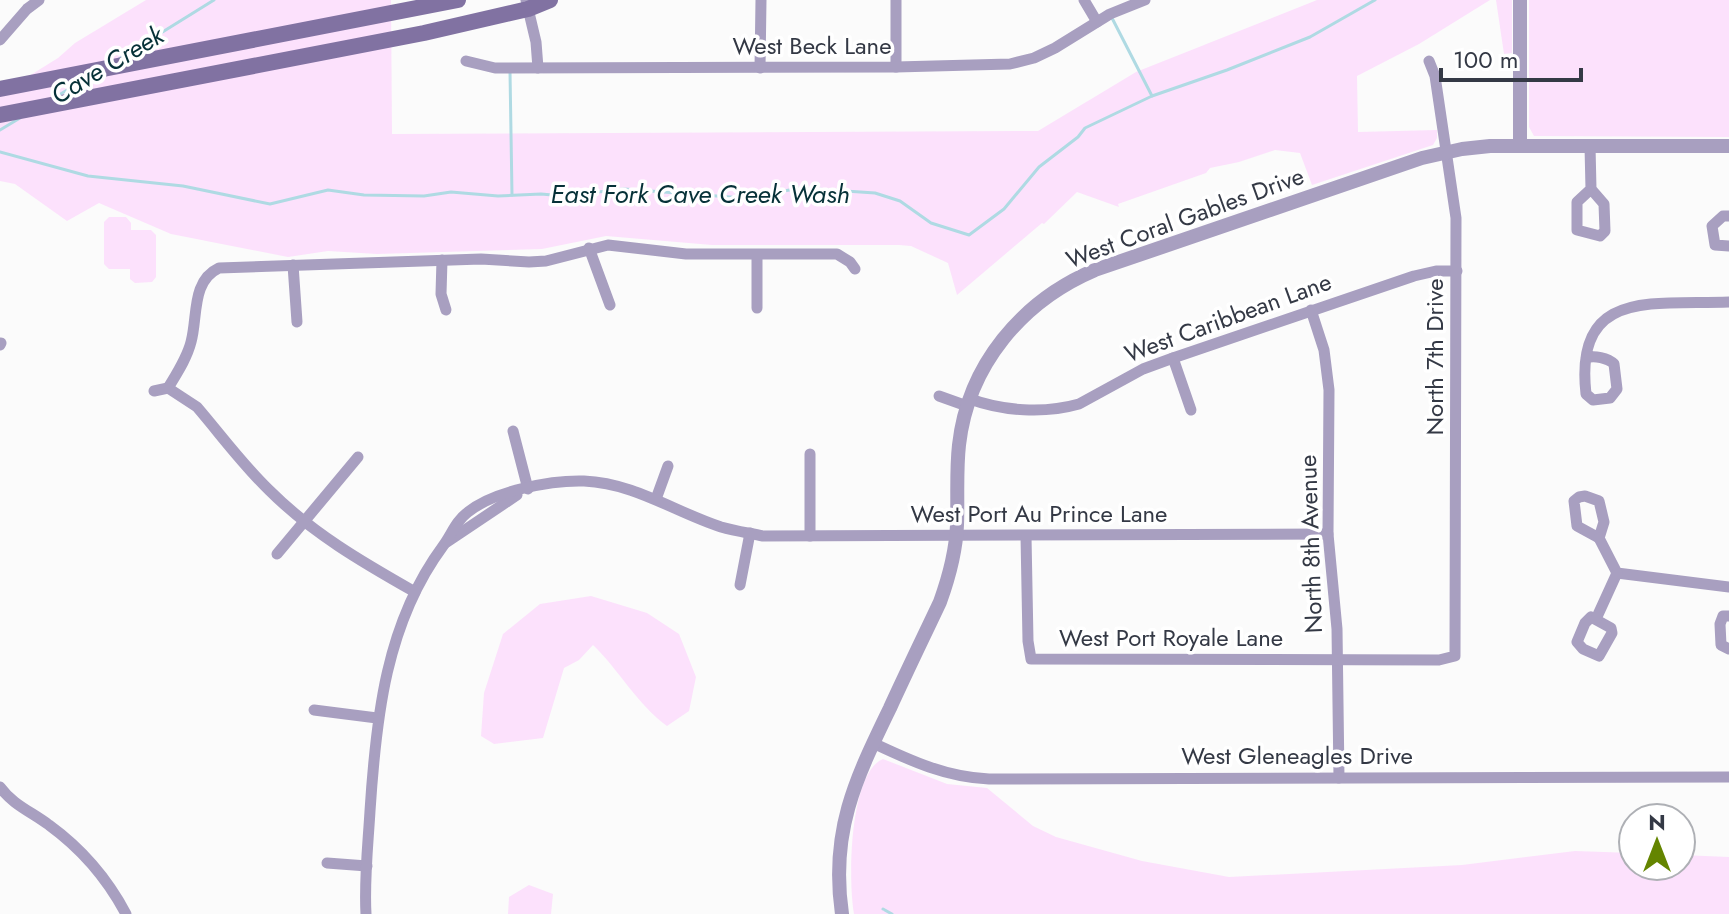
<svg xmlns="http://www.w3.org/2000/svg" width="1729" height="914" font-family="Jost,sans-serif">
<style>
.green{fill:#fce1fc}
.lines{fill:none;stroke-linecap:round;stroke-linejoin:round}
.stream{stroke:#afdae3;stroke-width:3}
.minor{stroke:#a89fc0;stroke-width:11}
.tertiary{stroke:#a89fc0;stroke-width:14}
.secondary{stroke:#8172a2;stroke-width:16}
.labels{text-anchor:middle;stroke-width:7;stroke-linejoin:round;paint-order:stroke}
.street-label{font-size:24px;fill:#343945;stroke:#fff}
.water-label{font-size:26px;font-style:italic;fill:#063138;stroke:#fff}
</style>
<rect width="100%" height="100%" fill="#fbfbfb"/>
<g class="green">
<path d="M 146,0 L 391,0 L 392,134 L 1038,131 L 1136,72 L 1317,0 L 1490,0 L 1419,44 L 1357,76 L 1358,132 L 1437,130 L 1437,138 L 1433,145 L 1312,185 L 1300,153 L 1275,150 L 1239,162 L 1210,168 L 1206,173 L 1118,204 L 1119,207 L 1077,192 L 1044,224 L 1042,223 L 957,295 L 948,263 L 911,246 L 899,245 L 712,245 L 606,236 L 542,249 L 377,254 L 328,251 L 288,257 L 171,234 L 99,203 L 67,221 L 15,184 L 0,181 L 0,94 L 58,58 L 75,43 Z"/>
<path d="M 1496,0 L 1512,0 L 1512,53 L 1504,54 Z"/>
<path d="M 1529,0 L 1729,0 L 1729,137 L 1534,136 L 1529,127 Z"/>
<path d="M 109,217 L 126,217 L 131,223 L 131,230 L 151,230 L 156,235 L 156,277 L 152,282 L 135,283 L 130,279 L 130,269 L 109,269 L 104,264 L 104,222 Z"/>
<path d="M 591,596 L 647,613 L 679,634 L 696,677 L 689,711 L 667,726 C 637,704 619,670 593,645 L 579,660 L 564,668 L 543,738 L 494,744 L 481,736 L 484,693 L 503,634 L 540,604 Z"/>
<path d="M 883,759 L 947,784 L 987,788 L 1033,826 L 1056,837 L 1142,861 L 1229,877 L 1462,865 L 1575,851 L 1633,853 L 1633,866 L 1681,866 L 1681,855 L 1729,857 L 1729,914 L 854,914 C 848,881 849,773 883,759 Z"/>
<path d="M 529,885 L 553,894 L 551,914 L 508,914 L 509,897 Z"/>
</g>
<g class="lines">
<g class="stream">
<path d="M 1112,18 L 1152,96"/>
<path d="M 119,59 L 214,0"/>
<path d="M 510,72 L 512,195"/>
<path d="M 54,98 L 82,81"/>
<path d="M 0,130 L 20,118"/>
<path d="M 0,152 L 88,176 L 183,186 L 270,204 L 328,190 L 364,195 L 424,196 L 451,192 L 498,196 L 541,194 L 564,196 L 624,189 L 743,198 L 801,188 L 875,193 L 900,201 L 931,223 L 969,235 L 1004,209 L 1039,167 L 1078,137 L 1085,128 L 1152,96 L 1227,70 L 1310,37 L 1375,0"/>
<path d="M 883,909 L 892,914"/>
</g>
<g class="minor">
<path d="M 526,0 L 536,42 L 538,68"/>
<path d="M 896,0 L 896,67"/>
<path d="M 1084,0 L 1097,22"/>
<path d="M 0,40 L 27,9 L 39,0"/>
<path d="M 466,61 L 495,68 L 896,67 L 1010,64 L 1034,58 L 1055,48 L 1110,14 L 1145,0"/>
<path d="M 760,68 L 761,0"/>
<path d="M 1590,146 L 1591,189 L 1604,204 L 1605,231 L 1600,236 L 1577,230 L 1577,202 L 1591,189"/>
<path d="M 1729,216 L 1723,216 L 1712,226 L 1715,245 L 1729,246"/>
<path d="M 589,248 L 610,305"/>
<path d="M 442,260 L 441,294 L 446,310"/>
<path d="M 293,265 L 297,322"/>
<path d="M 757,308 L 757,255"/>
<path d="M 1311,310 L 1324,350 L 1329,390 L 1328,534 L 1337,629 L 1339,778"/>
<path d="M 0,345 L 1,343"/>
<path d="M 1173,358 L 1191,410"/>
<path d="M 1586,358 C 1594,355 1608,358 1614,364 L 1617,389 L 1610,398 L 1593,400 L 1586,394 C 1574,288 1652,305 1729,302"/>
<path d="M 168,388 C 177,373 187,358 191,342 C 198,317 191,281 219,268 L 481,259 L 529,262 L 546,261 L 608,245 L 686,254 L 837,254 L 850,262 L 855,269"/>
<path d="M 154,391 L 168,388 L 197,407 C 221,435 243,465 269,490 C 312,533 362,562 415,592"/>
<path d="M 939,396 L 967,406"/>
<path d="M 970,399 C 1003,411 1044,414 1079,404 L 1143,369 L 1173,358 L 1414,276 L 1436,271 L 1457,271"/>
<path d="M 513,431 L 528,489"/>
<path d="M 1585,496 L 1599,501 L 1604,522 L 1599,538 L 1577,526 L 1574,501 L 1579,497 Z"/>
<path d="M 656,499 L 668,466"/>
<path d="M 810,536 L 810,454"/>
<path d="M 1026,536 L 1028,641 L 1031,659 L 1439,660 L 1455,656 L 1456,218 L 1435,76 L 1429,61"/>
<path d="M 1599,538 L 1617,573 L 1729,587"/>
<path d="M 447,542 L 517,495"/>
<path d="M 277,554 L 358,457"/>
<path d="M 740,585 L 750,533"/>
<path d="M 1729,616 L 1723,616 L 1720,624 L 1721,645 L 1729,649"/>
<path d="M 1591,617 L 1611,628 L 1612,633 L 1599,656 L 1583,649 L 1577,642 L 1585,623 Z"/>
<path d="M 1596,619 L 1617,573"/>
<path d="M 314,710 L 377,718"/>
<path d="M 873,743 C 911,761 946,777 989,779 L 1729,777"/>
<path d="M 0,787 C 13,805 32,812 49,825 C 82,849 107,878 126,914"/>
<path d="M 327,863 L 367,866"/>
<path d="M 366,914 C 364,880 368,845 370,811 C 376,717 386,623 443,546 C 452,534 455,522 468,512 C 494,491 551,480 584,481 C 634,483 675,512 721,527 C 735,531 749,533 763,536 L 1328,534"/>
</g>
<g class="tertiary">
<path d="M 1520,0 L 1520,146"/>
<path d="M 842,914 C 830,832 855,780 890,708 C 906,673 923,638 940,602 C 949,577 956,552 957,525 C 958,498 956,472 959,445 C 968,365 1022,301 1095,270 L 1422,158 L 1462,149 L 1490,146 L 1729,146"/>
</g>
<g class="secondary">
<path d="M 0,89 L 458,0"/>
<path d="M 0,115 L 424,33 L 528,9 L 550,0"/>
</g>
</g>
<g class="labels">
<g class="street-label">
<text x="812" y="54">West Beck Lane</text>
<text transform="translate(1185 218) rotate(-20)" y="8">West Coral Gables Drive</text>
<text transform="translate(1228 318) rotate(-20)" y="8">West Caribbean Lane</text>
<text transform="translate(1435 357) rotate(-90)" y="8">North 7th Drive</text>
<text x="1039" y="522">West Port Au Prince Lane</text>
<text transform="translate(1311 544) rotate(-92)" y="8">North 8th Avenue</text>
<text x="1171" y="646">West Port Royale Lane</text>
<text x="1297" y="764">West Gleneagles Drive</text>
</g>
<g class="water-label">
<text transform="translate(107 65) rotate(-31)" y="9">Cave Creek</text>
<text x="700" y="203">East Fork Cave Creek Wash</text>
</g>
</g>
<g transform="translate(1657 842)"><circle r="38" fill="#ffffff" stroke="#aeb0b5" stroke-width="2"/>
<path d="M0-6L14 30L0 20L-14 30Z" fill="#648500"/>
<text y="-12" font-size="22" font-weight="bold" text-anchor="middle" fill="#343945">N</text>
</g>
<path d="M1441 68v12h140v-12" fill="none" stroke="#343945" stroke-width="4"/>
<text x="1453" y="68" font-size="24" fill="#343945" stroke="#ffffff" stroke-width="6" paint-order="stroke">100 m</text>
</svg>
